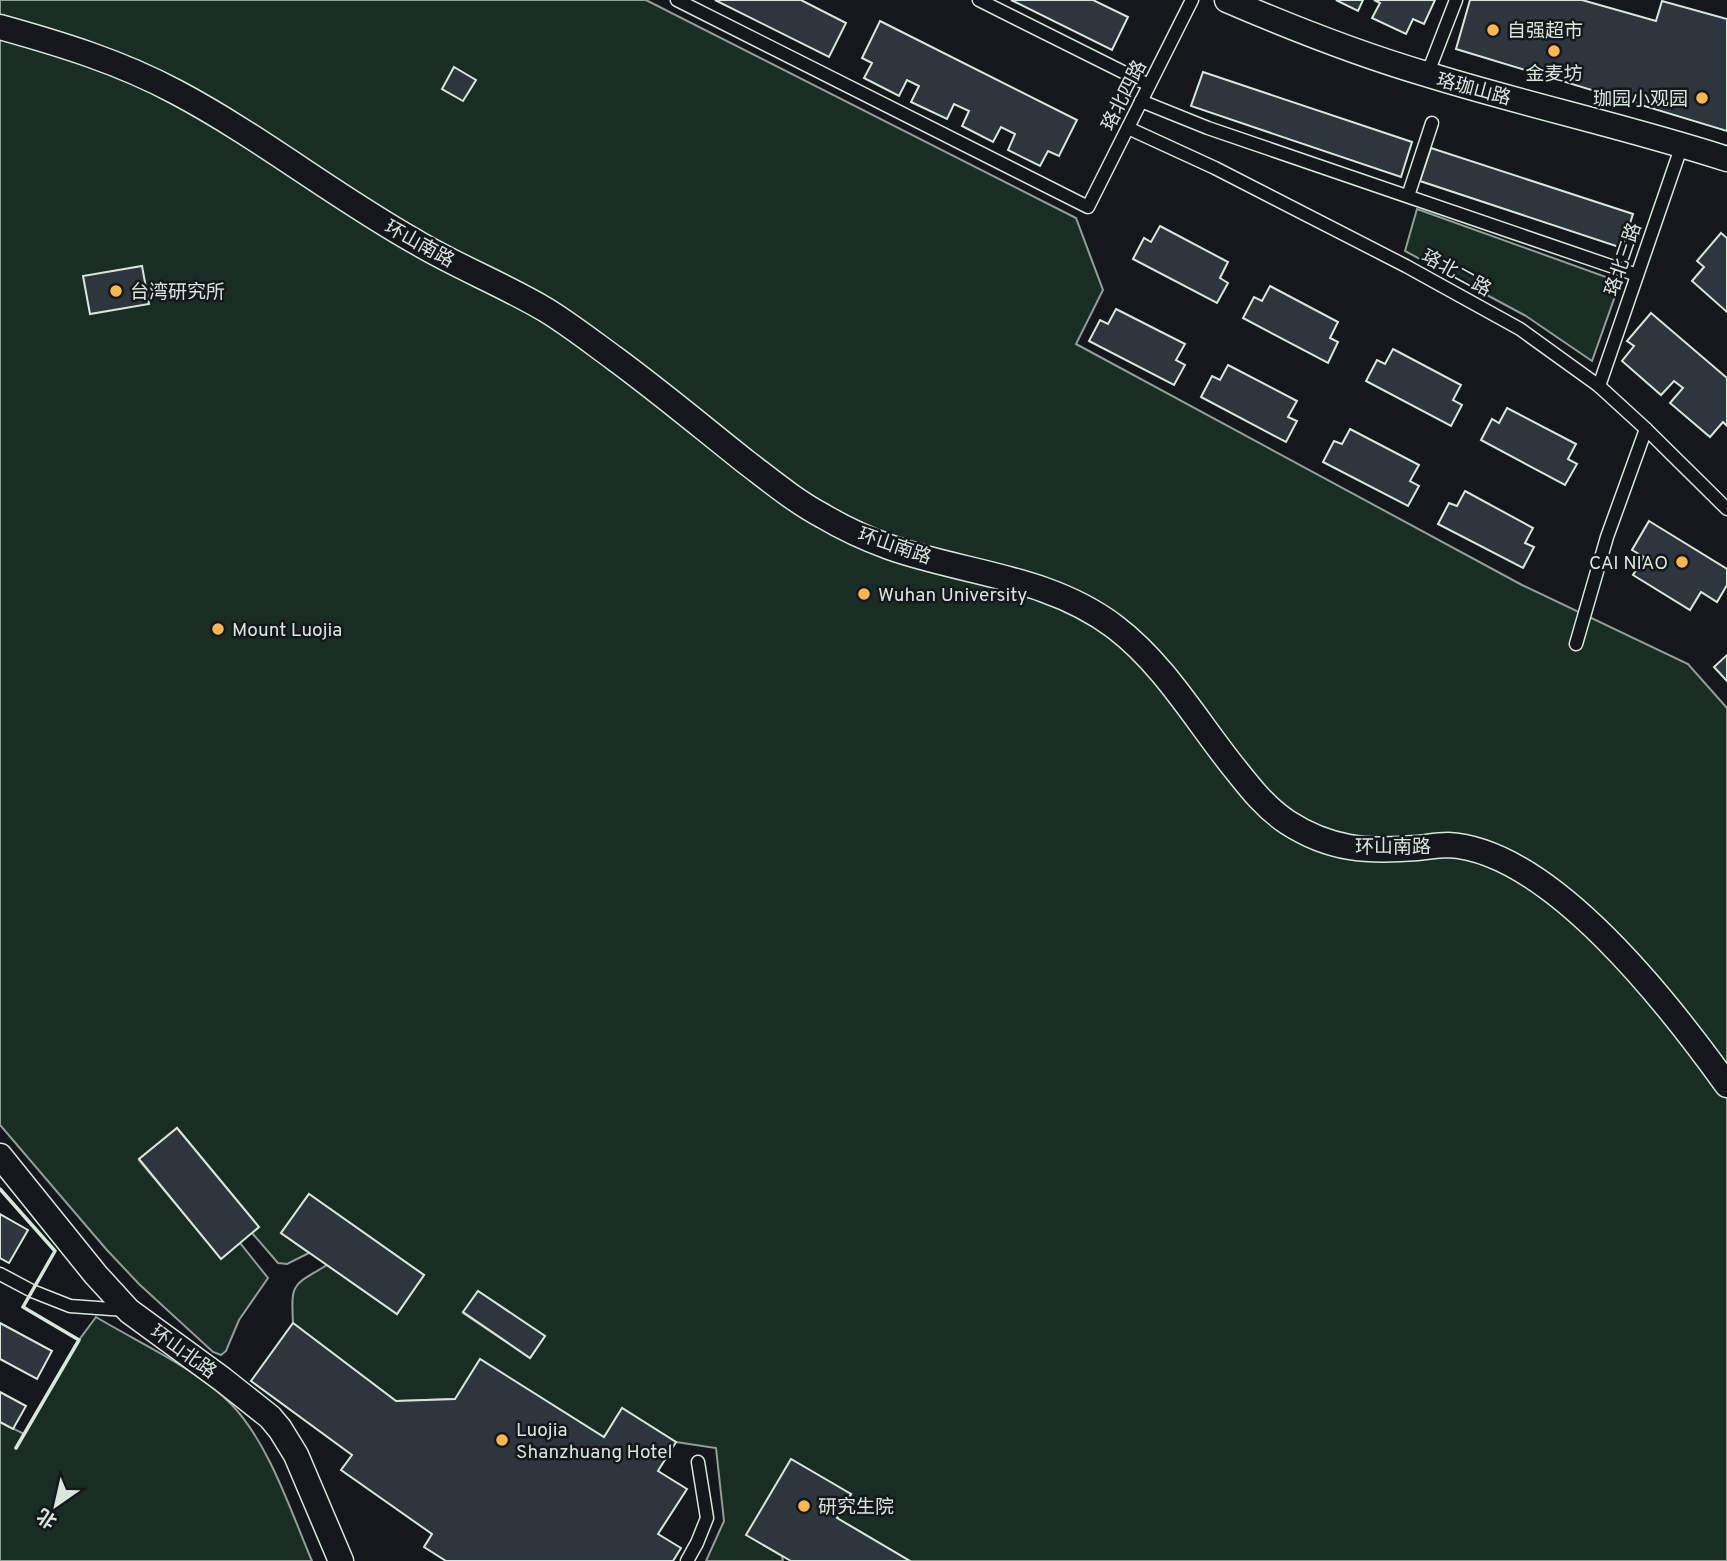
<svg xmlns="http://www.w3.org/2000/svg" width="1727" height="1561" font-family="Overpass,'Noto Sans SC',sans-serif">
<style>
.green{fill:#1a2d24;stroke:#939e99;stroke-width:2;fill-rule:evenodd}
.building{fill:#2c363c;stroke:#d8e6dc;stroke-width:2}
.lines{fill:none;stroke-linecap:round;stroke-linejoin:round}
.lane-casing{stroke:#d8e6dc;stroke-width:15}
.street-casing{stroke:#d8e6dc;stroke-width:27}
.lane{stroke:#14181c;stroke-width:12}
.street{stroke:#14181c;stroke-width:24}
.wall{stroke:#d8e6dc;stroke-width:3.5}
.poi-dot{fill:#ffb74d;stroke:#14181c;stroke-width:2.5}
.labels{text-anchor:middle;stroke-width:5;stroke-linejoin:round;paint-order:stroke}
.poi-label{font-size:19px;fill:#d8e6dc;stroke:#14181c;text-anchor:start}
.street-label{font-size:19px;fill:#d8e6dc;stroke:#14181c}
</style>
<rect width="100%" height="100%" fill="#14181c"/>
<g class="green">
<path d="M 0,0 L 646,0 L 1076,218 L 1103,290 L 1076,344 L 1522,585 L 1688,664 L 1727,708 L 1727,1561 L 910,1561 L 837,1518 L 851,1494 L 791,1459 L 747,1535 L 782,1556 L 783,1561 L 706,1561 L 724,1521 L 716,1448 L 676,1442 L 623,1409 L 604,1437 L 455,1399 L 396,1401 L 293,1323 C 291,1282 292,1286 327,1265 L 397,1314 L 424,1275 L 309,1194 L 281,1233 L 309,1253 L 287,1264 L 278,1263 L 252,1233 L 259,1227 L 177,1128 L 139,1160 L 221,1258 L 240,1243 L 268,1278 L 239,1320 L 226,1351 L 221,1355 L 213,1352 L 139,1284 L 106,1249 L 0,1125 ZM 478,1291 L 545,1336 L 530,1358 L 463,1313 Z"/>
<path d="M 1417,209 L 1620,282 L 1592,361 L 1526,316 L 1405,251 Z"/>
<path d="M 96,1317 C 141,1344 194,1367 231,1404 C 269,1443 291,1512 312,1561 L 0,1561 L 0,1422 L 24,1434 L 79,1340 Z"/>
</g>
<g class="building">
<path d="M 715,0 L 801,0 L 846,23 L 829,57 Z"/>
<path d="M 1011,0 L 1093,0 L 1128,17 L 1112,50 Z"/>
<path d="M 1336,0 L 1363,0 L 1358,11 Z"/>
<path d="M 1374,0 L 1435,0 L 1424,24 L 1413,19 L 1406,34 L 1372,18 L 1380,3 Z"/>
<path d="M 1470,0 L 1582,0 L 1656,21 L 1662,1 L 1727,19 L 1727,131 L 1456,49 Z"/>
<path d="M 880,21 L 1077,120 L 1059,156 L 1048,151 L 1040,166 L 1008,150 L 1015,134 L 1001,127 L 993,142 L 962,126 L 969,111 L 954,104 L 947,119 L 911,102 L 919,86 L 907,80 L 899,96 L 864,78 L 872,63 L 862,58 Z"/>
<path d="M 454,67 L 476,80 L 463,101 L 442,89 Z"/>
<path d="M 1203,72 L 1412,142 L 1401,177 L 1191,106 Z"/>
<path d="M 1431,148 L 1633,214 L 1622,248 L 1420,181 Z"/>
<path d="M 1160,226 L 1228,262 L 1220,278 L 1228,283 L 1217,303 L 1133,259 L 1144,238 L 1151,242 Z"/>
<path d="M 1721,233 L 1727,238 L 1727,312 L 1692,281 L 1704,267 L 1697,261 Z"/>
<path d="M 142,266 L 149,304 L 90,314 L 83,276 Z"/>
<path d="M 1270,286 L 1338,322 L 1330,338 L 1338,342 L 1328,363 L 1243,318 L 1254,297 L 1262,301 Z"/>
<path d="M 1116,309 L 1185,344 L 1176,360 L 1185,365 L 1174,385 L 1089,341 L 1100,320 L 1108,324 Z"/>
<path d="M 1651,313 L 1727,378 L 1727,426 L 1723,422 L 1710,437 L 1670,403 L 1683,388 L 1674,381 L 1661,395 L 1622,361 L 1634,346 L 1627,341 Z"/>
<path d="M 1393,349 L 1461,385 L 1453,400 L 1462,405 L 1451,426 L 1366,381 L 1377,360 L 1385,364 Z"/>
<path d="M 1228,365 L 1297,401 L 1288,417 L 1297,421 L 1286,442 L 1201,397 L 1212,376 L 1220,380 Z"/>
<path d="M 1507,408 L 1576,444 L 1568,459 L 1577,464 L 1565,485 L 1481,440 L 1492,419 L 1499,423 Z"/>
<path d="M 1350,429 L 1419,465 L 1410,481 L 1419,486 L 1408,506 L 1323,462 L 1334,441 L 1342,444 Z"/>
<path d="M 1465,491 L 1533,528 L 1525,543 L 1534,547 L 1523,568 L 1438,524 L 1449,503 L 1457,506 Z"/>
<path d="M 1649,521 L 1727,569 L 1727,585 L 1717,602 L 1701,592 L 1690,610 L 1633,575 L 1644,557 L 1632,550 Z"/>
<path d="M 1727,655 L 1727,681 L 1714,667 Z"/>
<path d="M 177,1128 L 259,1227 L 221,1259 L 139,1159 Z"/>
<path d="M 309,1194 L 424,1275 L 397,1314 L 281,1233 Z"/>
<path d="M 0,1214 L 28,1230 L 9,1263 L 0,1258 Z"/>
<path d="M 478,1291 L 545,1336 L 530,1358 L 463,1312 Z"/>
<path d="M 0,1323 L 52,1351 L 37,1379 L 0,1359 Z"/>
<path d="M 293,1323 L 396,1401 L 455,1399 L 480,1359 L 604,1437 L 622,1408 L 676,1442 L 658,1471 L 687,1489 L 658,1534 L 681,1548 L 673,1561 L 446,1561 L 424,1547 L 432,1534 L 341,1470 L 352,1455 L 251,1381 Z"/>
<path d="M 0,1392 L 26,1406 L 13,1429 L 0,1422 Z"/>
<path d="M 791,1459 L 851,1494 L 837,1518 L 910,1561 L 791,1561 L 746,1535 Z"/>
</g>
<g class="lines">
<g class="lane-casing">
<g id="lane">
<path d="M 677,0 L 1088,207 L 1192,0"/>
<path d="M 979,0 L 1149,85"/>
<path d="M 1427,75 L 1456,0"/>
<path d="M 1141,101 L 1208,128 L 1637,275"/>
<path d="M 1128,128 L 1215,168 L 1406,266 L 1520,329 L 1599,386 L 1646,429 L 1727,509"/>
<path d="M 1408,196 L 1432,123"/>
<path d="M 1599,386 L 1682,145"/>
<path d="M 1576,644 L 1607,537 L 1646,429"/>
<path d="M 0,1274 L 32,1291 L 70,1306 L 125,1310"/>
<path d="M 687,1561 L 697,1543 L 707,1518 L 698,1462"/>
</g>
</g>
<g class="street-casing">
<g id="street">
<path d="M 1227,0 C 1292,28 1358,54 1426,74 C 1526,105 1628,127 1727,159"/>
<path d="M 0,27 C 61,44 120,62 176,92 C 259,136 334,196 416,242 C 458,267 504,285 546,310 C 569,324 592,342 614,358 C 659,391 702,427 746,462 C 771,481 795,501 823,516 C 843,528 867,539 889,547 C 965,574 1048,576 1115,627 C 1165,665 1197,722 1236,770 C 1251,789 1266,808 1287,822 C 1330,850 1367,852 1417,848 C 1427,847 1438,845 1448,845 C 1551,850 1671,1007 1727,1085"/>
<path d="M 0,1156 L 96,1275 L 129,1311 L 222,1379 L 270,1417 L 280,1429 L 296,1455 L 341,1561"/>
</g>
</g>
<use href="#lane" class="lane"/>
<use href="#street" class="street"/>
<path class="wall" d="M 0,1189 L 55,1251 L 23,1307 L 79,1340 L 16,1448"/>
</g>
<g class="poi-dot">
<circle cx="1493" cy="30" r="7"/>
<circle cx="1554" cy="51" r="7"/>
<circle cx="1702" cy="98" r="7"/>
<circle cx="116" cy="291" r="7"/>
<circle cx="1682" cy="562" r="7"/>
<circle cx="864" cy="594" r="7"/>
<circle cx="218" cy="629" r="7"/>
<circle cx="502" cy="1440" r="7"/>
<circle cx="804" cy="1506" r="7"/>
</g>
<g class="labels">
<g class="poi-label">
<text x="1507" y="37">自强超市</text>
<text x="1554" y="80" text-anchor="middle">金麦坊</text>
<text x="1688" y="105" text-anchor="end">珈园小观园</text>
<text x="130" y="298">台湾研究所</text>
<text x="1668" y="569" text-anchor="end">CAI NIAO</text>
<text x="878" y="601">Wuhan University</text>
<text x="232" y="636">Mount Luojia</text>
<text x="516" y="1436">Luojia<tspan x="516" dy="22">Shanzhuang Hotel</tspan></text>
<text x="818" y="1513">研究生院</text>
</g>
<g class="street-label">
<text transform="translate(1474 88) rotate(15)" y="7">珞珈山路</text>
<text transform="translate(1123 95) rotate(-63)" y="7">珞北四路</text>
<text transform="translate(420 243) rotate(29)" y="7">环山南路</text>
<text transform="translate(1622 259) rotate(-71)" y="7">珞北三路</text>
<text transform="translate(1457 272) rotate(29)" y="7">珞北二路</text>
<text transform="translate(895 545) rotate(19)" y="7">环山南路</text>
<text x="1393" y="853">环山南路</text>
<text transform="translate(184 1351) rotate(36)" y="7">环山北路</text>
</g>
</g>
<g transform="translate(56 1505) rotate(214)" stroke="#14181c" stroke-width="5" paint-order="stroke">
<path d="M0-5L12 26L0 18L-12 26Z" fill="#d8e6dc"/>
<text y="-10" font-size="19" font-weight="bold" text-anchor="middle" fill="#d8e6dc">北</text>
</g>
</svg>
